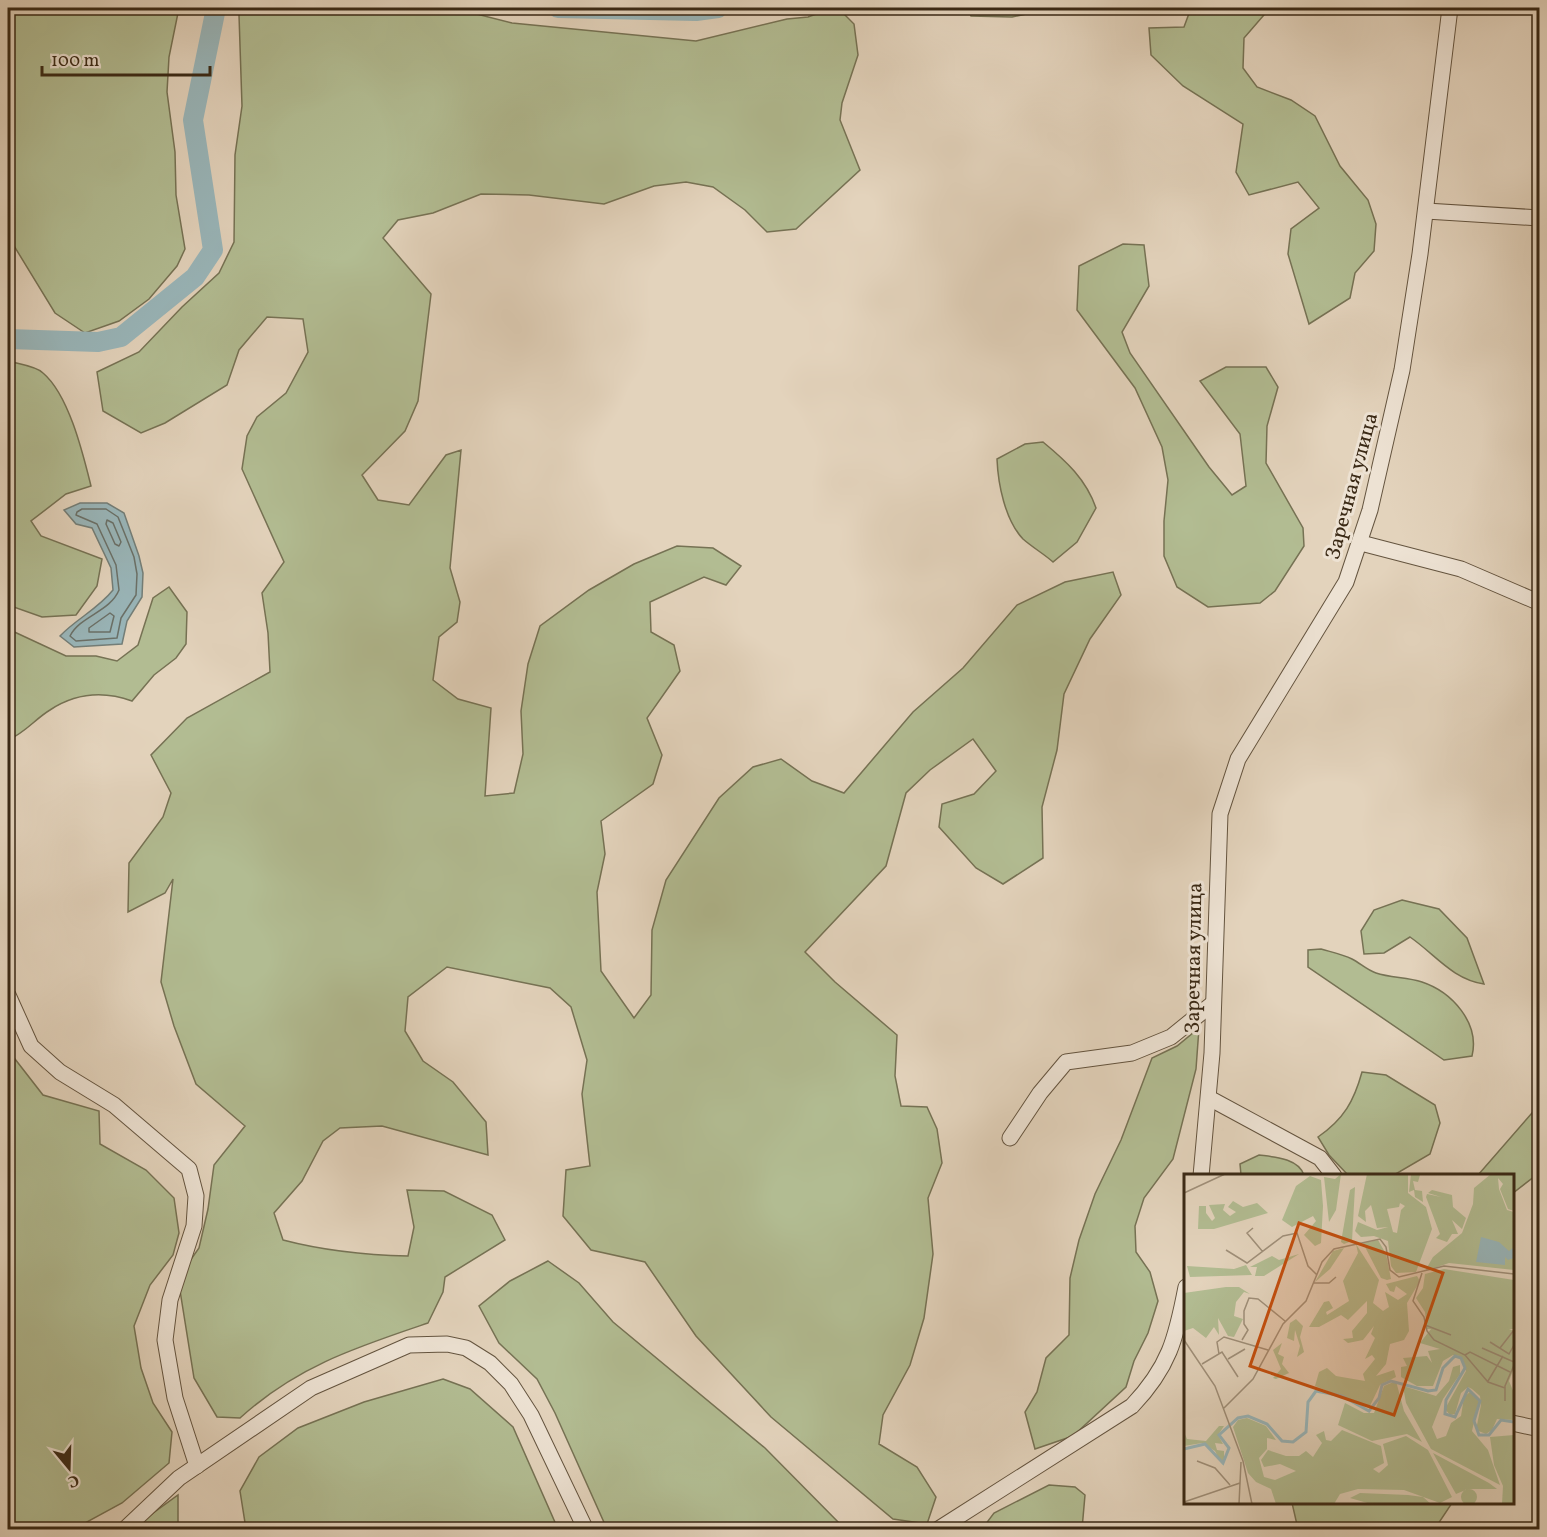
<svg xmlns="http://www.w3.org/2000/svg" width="1547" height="1537" font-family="Vollkorn,serif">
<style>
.green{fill:#b2bc92;stroke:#767254;stroke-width:1.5}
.water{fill:#99b6ba;stroke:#737e78;stroke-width:1.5}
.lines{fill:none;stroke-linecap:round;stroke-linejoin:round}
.shore{stroke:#6a7068;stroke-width:1.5}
.river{stroke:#99b6ba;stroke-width:20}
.minor-casing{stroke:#64543f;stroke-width:17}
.minor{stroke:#ede2d3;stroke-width:15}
.labels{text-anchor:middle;stroke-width:6;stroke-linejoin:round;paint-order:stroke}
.street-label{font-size:21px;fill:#3a2915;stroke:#ede2d3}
.inset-river{fill:none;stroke:#99b6ba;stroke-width:3}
.inset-road{fill:none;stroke:#9f8f79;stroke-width:1.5}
.view{fill:#c54f0e;fill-opacity:0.15;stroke:#c54f0e;stroke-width:3}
.inset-edge{fill:none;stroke:#3a2915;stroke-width:3}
</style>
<rect width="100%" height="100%" fill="#e3d3bc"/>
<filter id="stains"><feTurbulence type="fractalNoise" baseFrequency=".00333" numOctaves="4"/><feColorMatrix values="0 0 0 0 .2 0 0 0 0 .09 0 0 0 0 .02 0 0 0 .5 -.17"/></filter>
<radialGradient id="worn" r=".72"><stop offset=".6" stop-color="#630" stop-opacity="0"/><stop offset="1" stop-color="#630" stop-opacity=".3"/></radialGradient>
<g class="green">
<path d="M 8,8 L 179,8 L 169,57 L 167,92 L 175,152 L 176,195 L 185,249 L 177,266 L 149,299 L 119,321 L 85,333 L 55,313 L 8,236 Z"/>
<path d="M 244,8 L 453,8 L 512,23 L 696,41 L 787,19 L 808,17 L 833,8 L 838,8 L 854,24 L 858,55 L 842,103 L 840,120 L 860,170 L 796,229 L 767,232 L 745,210 L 713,187 L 686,182 L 654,186 L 604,204 L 529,195 L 481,194 L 433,213 L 398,220 L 383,238 L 431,294 L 418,401 L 405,431 L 362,475 L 378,500 L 409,505 L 446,455 L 461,450 L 450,568 L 460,602 L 457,622 L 439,637 L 433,680 L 458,699 L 491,708 L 485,796 L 514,793 L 523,754 L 521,711 L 528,664 L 540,626 L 589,590 L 634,564 L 677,546 L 713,548 L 741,566 L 726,585 L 704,577 L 650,602 L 651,632 L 674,645 L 680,671 L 647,718 L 662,755 L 653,784 L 601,821 L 605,854 L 597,892 L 601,971 L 634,1018 L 651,995 L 652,930 L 666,880 L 719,798 L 753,767 L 781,759 L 812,781 L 844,793 L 913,712 L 963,668 L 1017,605 L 1065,582 L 1113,572 L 1121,595 L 1090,639 L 1064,694 L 1057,750 L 1042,807 L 1043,858 L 1003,884 L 976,868 L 939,827 L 942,804 L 974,794 L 996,771 L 973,739 L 930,770 L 906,793 L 886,866 L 805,952 L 835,982 L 897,1035 L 895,1076 L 901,1106 L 927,1107 L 937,1129 L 942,1163 L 928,1198 L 933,1254 L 924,1318 L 910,1365 L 883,1415 L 879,1444 L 917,1467 L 936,1497 L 927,1524 L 893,1519 L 771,1417 L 696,1336 L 645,1262 L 591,1250 L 563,1216 L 566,1170 L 590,1166 L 582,1094 L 587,1060 L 571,1007 L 550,988 L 447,967 L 408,997 L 405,1031 L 423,1061 L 453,1082 L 486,1122 L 488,1155 L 382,1126 L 340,1128 L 323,1141 L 302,1181 L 274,1213 L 283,1240 C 325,1251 364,1255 408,1256 L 414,1227 L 407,1190 L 444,1191 L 492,1215 L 505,1240 L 445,1277 L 443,1292 L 428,1323 C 357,1347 297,1366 240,1418 L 217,1417 L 194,1378 L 178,1278 L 199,1248 L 208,1209 L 214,1165 L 245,1126 L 196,1084 L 174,1026 L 161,982 L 173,879 L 165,893 L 128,912 L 129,863 L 163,817 L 171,793 L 151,755 L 187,718 L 270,672 L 268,633 L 262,593 L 284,562 L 242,469 L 247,436 L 257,417 L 286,393 L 308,352 L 303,319 L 267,317 L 239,350 L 227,385 L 165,423 L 141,433 L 103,411 L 97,372 L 139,352 L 182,307 L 219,273 L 234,242 L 235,155 L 242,106 L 239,15 Z"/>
<path d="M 968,8 L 1055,8 L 1012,17 L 971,16 Z"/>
<path d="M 1191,8 L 1270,8 L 1244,38 L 1243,68 L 1257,87 L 1291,100 L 1315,116 L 1340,166 L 1368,200 L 1376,224 L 1374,251 L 1355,273 L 1350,298 L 1309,324 L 1288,254 L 1291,229 L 1319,208 L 1298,182 L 1249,195 L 1236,172 L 1243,124 L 1183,86 L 1151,55 L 1149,28 L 1184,27 Z"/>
<path d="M 1123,244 L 1144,245 L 1149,286 L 1122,332 L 1130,353 L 1209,467 L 1232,495 L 1246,486 L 1240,434 L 1200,381 L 1226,367 L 1266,367 L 1278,387 L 1267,426 L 1266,463 L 1303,528 L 1304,546 L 1275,591 L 1260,603 L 1208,607 L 1177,587 L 1164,556 L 1164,521 L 1168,480 L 1162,447 L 1135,388 L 1077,310 L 1079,266 Z"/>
<path d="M 8,361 C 18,364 36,366 43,373 C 69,395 83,454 91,486 L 66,494 L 31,521 L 41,536 L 102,559 L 97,586 L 76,615 L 42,617 L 8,605 Z"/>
<path d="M 1043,442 C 1066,461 1086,479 1096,508 L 1077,542 L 1053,562 C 1044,554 1032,547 1023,539 C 1005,520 998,484 997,459 L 1025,444 Z"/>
<path d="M 169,587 L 187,612 L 186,644 L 176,658 L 154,675 L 132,701 C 104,691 76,693 50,710 C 35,719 25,733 8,740 L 8,629 L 66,656 L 96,656 L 117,661 L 138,645 L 153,598 Z"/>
<path d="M 1402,900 L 1439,909 L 1467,938 L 1484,984 C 1452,979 1436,955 1410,937 L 1384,953 L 1364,954 L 1361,931 L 1374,910 Z"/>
<path d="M 1321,949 C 1331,952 1342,954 1352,959 C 1360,963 1367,970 1376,973 C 1391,978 1407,977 1422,982 C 1452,992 1480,1023 1472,1056 L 1444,1060 L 1308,967 L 1308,950 Z"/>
<path d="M 1199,1028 L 1196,1069 L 1173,1159 L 1144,1198 L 1135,1226 L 1136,1252 L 1150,1272 L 1158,1301 L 1148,1333 L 1134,1361 L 1126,1387 L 1073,1436 L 1035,1449 L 1025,1412 L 1037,1392 L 1046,1358 L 1069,1335 L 1070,1278 L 1079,1240 L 1095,1194 L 1121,1140 L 1152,1058 L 1177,1046 Z"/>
<path d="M 8,1050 L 43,1095 L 99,1111 L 100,1144 L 146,1170 L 174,1198 L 179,1233 L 173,1255 L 150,1285 L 134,1326 L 141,1368 L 153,1403 L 172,1432 L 169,1463 L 122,1503 L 74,1529 L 8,1529 Z"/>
<path d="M 1362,1072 L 1386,1075 L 1435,1105 L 1440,1123 L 1430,1154 L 1394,1175 L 1348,1175 L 1329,1155 L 1318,1137 C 1344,1119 1354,1101 1362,1072 Z"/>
<path d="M 1539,1105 L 1539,1173 L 1513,1193 L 1512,1176 L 1478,1175 Z"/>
<path d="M 1259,1155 C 1274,1157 1298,1158 1304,1175 L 1241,1175 L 1240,1164 Z"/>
<path d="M 548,1261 L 579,1283 L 613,1322 L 765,1448 L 845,1529 L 607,1529 L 555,1413 L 537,1379 L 499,1343 L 479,1306 L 510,1281 Z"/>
<path d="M 443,1379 L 470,1389 L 513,1427 L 558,1529 L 246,1529 L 240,1491 L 259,1457 L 298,1428 L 364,1402 Z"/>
<path d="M 1049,1485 L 1075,1487 L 1085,1495 L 1082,1529 L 982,1529 L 994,1513 Z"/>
<path d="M 178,1495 L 178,1529 L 131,1529 Z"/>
<path d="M 1292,1503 L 1292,1502 L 1452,1503 L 1434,1530 L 1298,1529 Z"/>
</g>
<path class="water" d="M 80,503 L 107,503 L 124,513 L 139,556 L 143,573 L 142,597 L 127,621 L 122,644 L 74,647 L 60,636 C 76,619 98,609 113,590 L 111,568 L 92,528 L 76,524 L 64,510 Z"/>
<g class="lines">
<g class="shore">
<path d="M 82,509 L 106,509 L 118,517 L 134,557 L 137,574 L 136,595 L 121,618 L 117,638 L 76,641 L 70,636 C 80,616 110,612 119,590 L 116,565 L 97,524 L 76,515 L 77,512 Z"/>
<path d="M 107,520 L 113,523 L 121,542 L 119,546 L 115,544 L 106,524 Z"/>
<path d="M 110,613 L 114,616 L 110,632 L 89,632 L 89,628 Z"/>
</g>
<g class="river">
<path d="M 558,8 L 696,11 L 718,8"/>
<path d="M 8,339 L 98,342 L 121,337 L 195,277 L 213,250 L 193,120 L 216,8"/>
</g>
<g class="minor-casing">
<g id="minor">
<path d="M 1426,211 L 1540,218"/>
<path d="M 1361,543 L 1461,569 L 1540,603"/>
<path d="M 8,995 L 31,1046 L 60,1072 L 114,1105 L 189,1169 L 196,1196 L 194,1226 L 170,1300 L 165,1340 L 175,1398 L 197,1466"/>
<path d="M 1209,1098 L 1320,1158 L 1334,1176"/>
<path d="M 1010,1138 L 1040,1093 L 1066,1062 L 1132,1053 L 1171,1037 L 1212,1004"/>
<path d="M 1201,1176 L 1212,1053 L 1220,814 L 1238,759 L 1346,582 L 1370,510 L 1402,370 L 1420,254 L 1450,8"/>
<path d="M 1512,1423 L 1540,1429"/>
<path d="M 124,1530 L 179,1478 L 311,1388 L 409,1345 L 447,1344 L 466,1348 L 490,1363 L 511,1384 L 531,1415 L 586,1530"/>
<path d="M 937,1530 L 1132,1406 C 1169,1367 1176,1339 1186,1287"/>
</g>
</g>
<use href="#minor" class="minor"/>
</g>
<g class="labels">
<g class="street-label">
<text transform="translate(1351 486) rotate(-75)" y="7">Заречная улица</text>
<text transform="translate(1193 958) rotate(-89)" y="7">Заречная улица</text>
</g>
</g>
<g transform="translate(1184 1174)">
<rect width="330" height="330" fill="#e3d3bc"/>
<path d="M 157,0 L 152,36 L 145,48 L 140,3 L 151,5 ZM 183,0 L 224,0 L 224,19 L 242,33 L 248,55 L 232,98 L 212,99 L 207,92 L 204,67 L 190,62 L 177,63 L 171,57 L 174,48 L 193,56 L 204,53 L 193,54 L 187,31 L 181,37 L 182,48 L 174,42 ZM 216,29 L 221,32 L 217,36 L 213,59 L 209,58 L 203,35 L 215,33 ZM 227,0 L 236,1 L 234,8 L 229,7 L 231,16 L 238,17 L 239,28 L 231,23 L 230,16 L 225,18 ZM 307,0 L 330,0 L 330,37 L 324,35 L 316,15 L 319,10 L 314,4 L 315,15 L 323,36 L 330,38 L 330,96 L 265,89 L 241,97 L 249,83 L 278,59 L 289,30 L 290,14 ZM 126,2 L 137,6 L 139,32 L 137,69 L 131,72 L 120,61 L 132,47 L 129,42 L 108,53 L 98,46 L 112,12 ZM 171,13 L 168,67 L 160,70 L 157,68 L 166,16 ZM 248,16 L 268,21 L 269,33 L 282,44 L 278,55 L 268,46 L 274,60 L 268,60 L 263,68 L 252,64 L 256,60 L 242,23 L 243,20 L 257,23 L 244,19 ZM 49,27 L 59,33 L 73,29 L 84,39 L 30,55 L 14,55 L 15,32 L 22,32 L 22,39 L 28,47 L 31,44 L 25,31 L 41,30 L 39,36 L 46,42 L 52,38 L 44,33 ZM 194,66 L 202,80 L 207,105 L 203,106 L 197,104 L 179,69 ZM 172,70 L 195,106 L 189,129 L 199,137 L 205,133 L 201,118 L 214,126 L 223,120 L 212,112 L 210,118 L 206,117 L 202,110 L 233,102 L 236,107 L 223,129 L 225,157 L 220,166 L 206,170 L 202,190 L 192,202 L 210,196 L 212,203 L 196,211 L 185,234 L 131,212 L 135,198 L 143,194 L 152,202 L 181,207 L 179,200 L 191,185 L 188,181 L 181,185 L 191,164 L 187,160 L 190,152 L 179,166 L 164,169 L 159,165 L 169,164 L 168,157 L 183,139 L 183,127 L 164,146 L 157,141 L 135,153 L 125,153 L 140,128 L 145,127 L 149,134 L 142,138 L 143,141 L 165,127 L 159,107 L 174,79 ZM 160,74 L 146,95 L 131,108 L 149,77 ZM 115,80 L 80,102 L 71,102 L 73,93 L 66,93 L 88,82 L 95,86 ZM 62,91 L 68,101 L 6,103 L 3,92 L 50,95 ZM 260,95 L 330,106 L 330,155 L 325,155 L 330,157 L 330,194 L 325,207 L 330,219 L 330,246 L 313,245 L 308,256 L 302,260 L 292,256 L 297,231 L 296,222 L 288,215 L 284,213 L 277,219 L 271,240 L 266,241 L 261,235 L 282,197 L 276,182 L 269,181 L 259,187 L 249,212 L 233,212 L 217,203 L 217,193 L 223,192 L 219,184 L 243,182 L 248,189 L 244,177 L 256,175 L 236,169 L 247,155 L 243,155 L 241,138 L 232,124 L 239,114 L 241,100 ZM 42,113 L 55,113 L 66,120 L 60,118 L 52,128 L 50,142 L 59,145 L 50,163 L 44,162 L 34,144 L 35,161 L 30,153 L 22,164 L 9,154 L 0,157 L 0,119 ZM 112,145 L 119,152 L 116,163 L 120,178 L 113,183 L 116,172 L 111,156 L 110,167 L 103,164 L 106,149 ZM 98,169 L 94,180 L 100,183 L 98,190 L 105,199 L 92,205 L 89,204 L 97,195 L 89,176 ZM 276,191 L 276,200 L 259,225 L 248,253 L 253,265 L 262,262 L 267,249 L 277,242 L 280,223 L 286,218 L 290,220 L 295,226 L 288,257 L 304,276 L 316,311 L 247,275 L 222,229 L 219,212 L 252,222 L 265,207 L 269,193 ZM 212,207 L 220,237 L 238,268 L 223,260 L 188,267 L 154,251 L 161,229 L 180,239 L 190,239 L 200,212 ZM 63,244 L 82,252 L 92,266 L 83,264 L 83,275 L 75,284 L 80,303 L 91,306 L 112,297 L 96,290 L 80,293 L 77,286 L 84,276 L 102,282 L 115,282 L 122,277 L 129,283 L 138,269 L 132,261 L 140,257 L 142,266 L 147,267 L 158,256 L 197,272 L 200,289 L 189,295 L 195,299 L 204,291 L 199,270 L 222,262 L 244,276 L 268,323 L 256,329 L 220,316 L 174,315 L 156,320 L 150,330 L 92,330 L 87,315 L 72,308 L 64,299 L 49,253 L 54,246 ZM 35,252 L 40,252 L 34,261 L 39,270 L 31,269 L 33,276 L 40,277 L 40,286 L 36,287 L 31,277 L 18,269 L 0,272 L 0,258 L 3,265 L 22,267 ZM 330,261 L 330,330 L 318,330 L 319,312 L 310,291 L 306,263 ZM 249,279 L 305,309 L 313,315 L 284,315 L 272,320 ZM277 323a8 8 0 1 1 16 0a8 8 0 1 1-16 0ZM 176,319 L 224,321 L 239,323 L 247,330 L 187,330 L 166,324 Z" fill="#b2bc92" fill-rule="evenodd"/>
<path d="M 297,63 L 315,68 L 325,77 L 330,73 L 330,84 L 324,86 L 321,83 L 321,91 L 292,88 Z" fill="#99b6ba"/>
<path class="inset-river" d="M 0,275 L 21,270 L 39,289 L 45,274 L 35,261 L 54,244 L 64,242 L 83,250 L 98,267 L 109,268 L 122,258 L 124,228 L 132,217 L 158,222 L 185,237 L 195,224 L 198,211 L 207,207 L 244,217 L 252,216 L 259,194 L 271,182 L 277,184 L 281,194 L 262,226 L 261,240 L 271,243 L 284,215 L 296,227 L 290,247 L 295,261 L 305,261 L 317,246 L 330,248"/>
<path class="inset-road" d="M 0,19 L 41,0M 69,54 L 63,59 L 79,78M 42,76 L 63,89 L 99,62 L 113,59 L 124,92 L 133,101M 238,99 L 229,127 L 240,143 L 243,157 L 250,166 L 281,181 L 304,208 L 321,214M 129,109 L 145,109 L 152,103M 241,151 L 267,161M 0,166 L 31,212 L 59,287 L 68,330M 58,166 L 64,156 L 60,150 L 60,137 L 65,124 L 74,125 L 101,147M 306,168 L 325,180 L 330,171M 298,174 L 330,188M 316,174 L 330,156M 35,180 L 33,168 L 40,163 L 84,176M 281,181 L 286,178 L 326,198M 44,185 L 61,175M 18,190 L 38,178 L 54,203M 304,207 L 319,182M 321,227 L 321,212 L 330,191M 39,235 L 69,205 L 99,150 L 122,127 L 138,88 L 150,75 L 196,65 L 202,73 L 206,96 L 215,103 L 260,92 L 330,100M 13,287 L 31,294 L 46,311M 0,328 L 56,309M 55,330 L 57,288"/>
<path class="view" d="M 115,49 L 259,99 L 210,241 L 66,192 Z"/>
<rect width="330" height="330" class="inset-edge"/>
</g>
<rect width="1547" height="1537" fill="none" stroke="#e3d3bc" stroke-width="30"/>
<rect x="9" y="9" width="1529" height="1519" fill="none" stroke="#3a2915" stroke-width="3"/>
<rect x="15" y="15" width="1517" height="1507" fill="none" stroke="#3a2915" stroke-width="1.5"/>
<g transform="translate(69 1468) rotate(161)" stroke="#ede2d3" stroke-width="4.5" paint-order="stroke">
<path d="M0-4.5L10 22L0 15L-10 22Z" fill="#3a2915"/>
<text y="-9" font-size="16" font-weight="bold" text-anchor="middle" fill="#3a2915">С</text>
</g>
<path d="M42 66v9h168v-9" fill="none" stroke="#3a2915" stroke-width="3"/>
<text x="51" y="66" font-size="18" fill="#3a2915" stroke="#ede2d3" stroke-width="4.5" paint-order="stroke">100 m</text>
<rect width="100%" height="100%" filter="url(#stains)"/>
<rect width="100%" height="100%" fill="url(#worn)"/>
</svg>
